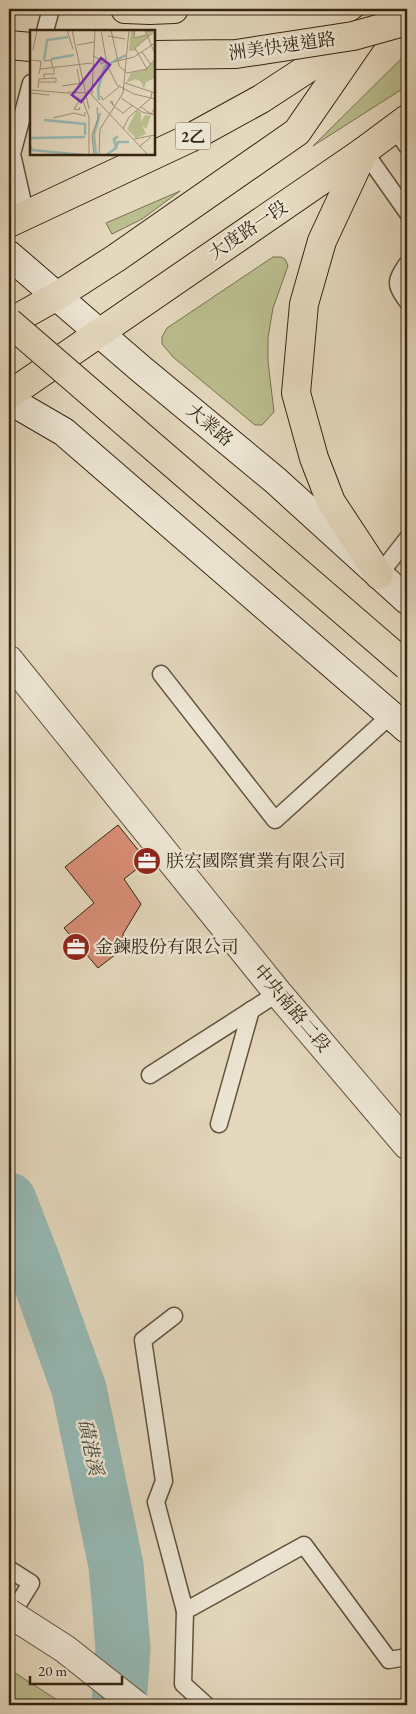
<svg xmlns="http://www.w3.org/2000/svg" width="416" height="1714" font-family="'EB Garamond','Noto Serif TC',serif">
<style>
.green{fill:#babd8d;stroke:#777150}
.lines{fill:none;stroke-linecap:round;stroke-linejoin:round}
.river{stroke:#96b9b5;stroke-width:55}
.building{fill:#d88e76;stroke:#342512}
.service-casing{stroke:#60523d;stroke-width:19}
.minor-casing{stroke:#60523d;stroke-width:30}
.secondary-casing{stroke:#342512;stroke-width:30}
.primary-casing{stroke:#342512;stroke-width:30}
.trunk-casing{stroke:#342512;stroke-width:30}
.service{stroke:#ede6d4;stroke-width:16}
.minor{stroke:#ede6d4;stroke-width:28}
.secondary{stroke:#ede6d4;stroke-width:28}
.primary{stroke:#e4d8bd;stroke-width:28}
.trunk{stroke:#e4d8bd;stroke-width:28}
.tertiary-bridge-casing{stroke:#60523d;stroke-width:30;stroke-linecap:butt}
.trunk-bridge-casing{stroke:#342512;stroke-width:30;stroke-linecap:butt}
.tertiary-bridge{stroke:#ede6d4;stroke-width:28}
.trunk-bridge{stroke:#e4d8bd;stroke-width:28}
.labels{text-anchor:middle;stroke-width:4.5;stroke-linejoin:round;paint-order:stroke}
.shield{fill:#ede6d4;stroke:#6c5f4c;stroke-width:1}
.shield-label{font-size:16px;font-weight:bold;fill:#342512}
.street-label{font-size:18px;fill:#342512;stroke:#ede6d4}
.poi-label{font-size:18px;fill:#342512;stroke:#ede6d4;text-anchor:start}
.water-label{font-size:19px;font-style:italic;fill:#4c4a3b;stroke:#ede6d4}
.inset-river{fill:none;stroke:#96b9b5;stroke-width:2.5}
.inset-road{fill:none;stroke:#9e9079;stroke-width:1}
.view{fill:#7b2cbf;fill-opacity:0.15;stroke:#7b2cbf;stroke-width:2.5}
.inset-edge{fill:none;stroke:#342512;stroke-width:2.5}
</style>
<rect width="100%" height="100%" fill="#e4d8bd"/>
<filter id="stains"><feTurbulence type="fractalNoise" baseFrequency=".004" numOctaves="4"/><feColorMatrix values="0 0 0 0 .2 0 0 0 0 .09 0 0 0 0 .02 0 0 0 .5 -.17"/></filter>
<radialGradient id="worn" r=".72"><stop offset=".6" stop-color="#630" stop-opacity="0"/><stop offset="1" stop-color="#630" stop-opacity=".3"/></radialGradient>
<g class="green">
<path d="M 407,53 L 407,86 L 313,146 Z"/>
<path d="M 180,191 L 142,219 L 112,234 L 106,223 Z"/>
<path d="M 273,257 L 281,257 L 285,259 L 288,266 L 273,308 L 268,338 L 268,361 L 274,412 L 262,425 L 255,425 L 173,357 L 162,344 L 162,337 L 167,328 Z"/>
<path d="M 9,1669 L 65,1705 L 9,1705 Z"/>
</g>
<g class="lines">
<path class="river" d="M 9,1200 L 35,1267 L 79,1389 L 116,1565 L 123,1648 L 119,1705"/>
</g>
<path class="building" d="M 118,825 L 147,861 L 124,879 L 141,904 L 123,934 L 124,948 L 98,968 L 64,928 L 94,903 L 65,867 Z"/>
<g class="lines">
<g class="service-casing">
<g id="service">
<path d="M 45,31 L 51,9"/>
<path d="M 395,128 L 407,146"/>
<path d="M 364,151 L 407,212"/>
<path d="M 26,216 L 12,154 L 31,83"/>
<path d="M 407,264 C 396,281 394,283 407,301"/>
<path d="M 379,575 L 407,539"/>
<path d="M 161,674 L 275,820 L 391,715"/>
<path d="M 150,1075 L 278,993"/>
<path d="M 219,1124 L 251,1010"/>
<path d="M 174,1316 L 143,1340 L 164,1481 L 156,1502 L 185,1611"/>
<path d="M 9,1569 L 31,1583 L 9,1619"/>
<path d="M 206,1705 L 183,1684 L 185,1611 L 304,1545 L 389,1660 L 407,1657"/>
</g>
</g>
<g class="minor-casing">
<path id="minor" d="M 9,660 L 278,993 L 407,1145"/>
</g>
<g class="secondary-casing">
<g id="secondary">
<path d="M 9,255 L 141,369 L 275,480 L 407,600"/>
<path d="M 9,400 L 64,432 L 407,729"/>
</g>
</g>
<g class="primary-casing">
<g id="primary">
<path d="M 364,151 L 322,241 L 304,304 L 296,393 L 314,458 L 331,502 L 379,575"/>
<path d="M 9,223 L 190,138 L 261,99 L 368,29 L 394,9"/>
<path d="M 9,323 L 57,296 L 116,258 L 297,132 L 368,29"/>
<path d="M 9,395 L 364,151 L 407,119"/>
</g>
</g>
<g class="trunk-casing">
<g id="trunk">
<path d="M 125,9 L 150,10 L 174,9"/>
<path d="M 9,45 L 31,47"/>
</g>
</g>
<use href="#service" class="service"/>
<use href="#minor" class="minor"/>
<use href="#secondary" class="secondary"/>
<use href="#primary" class="primary"/>
<use href="#trunk" class="trunk"/>
<g class="tertiary-bridge-casing">
<path id="tertiary-bridge" d="M 9,1613 L 65,1649 L 136,1705"/>
</g>
<g class="trunk-bridge-casing">
<g id="trunk-bridge">
<path d="M 154,55 L 236,54 L 353,36 L 407,21"/>
<path d="M 9,322 L 407,666"/>
</g>
</g>
<use href="#tertiary-bridge" class="tertiary-bridge"/>
<use href="#trunk-bridge" class="trunk-bridge"/>
</g>
<defs>
<g id="office-disc" transform="scale(1.4375)"><circle r="9.5" fill="#8f2418" stroke="#ede6d4"/><path d="M-6-3h4V-5.5h4V-3h4V5H-6ZM-1-4.5V-3h2v-1.5ZM-6 0V1H6V0Z" fill="#fff"/></g>
</defs>
<g fill-rule="evenodd">
<use href="#office-disc" x="147" y="861"/>
<use href="#office-disc" x="76" y="947"/>
</g>
<g class="labels">
<rect class="shield" x="175.5" y="122.5" width="35" height="27" rx="4"/>
<g class="shield-label">
<text x="193" y="142">2乙</text>
</g>
<g class="street-label">
<text transform="translate(282 46) rotate(-8)" y="6">洲美快速道路</text>
<text transform="translate(248 230) rotate(-34)" y="6">大度路一段</text>
<text transform="translate(210 425) rotate(40)" y="6">大業路</text>
<text transform="translate(292 1008) rotate(50)" y="6">中央南路二段</text>
</g>
<g class="poi-label">
<text x="166" y="867">朕宏國際實業有限公司</text>
<text x="95" y="953">金鍊股份有限公司</text>
</g>
<g class="water-label">
<text transform="translate(91 1447) rotate(78)" y="7">磺港溪</text>
</g>
</g>
<g transform="translate(30 30)">
<rect width="125" height="125" fill="#e4d8bd"/>
<path d="M 101,0 L 105,0 L 104,8 L 116,5 L 115,0 L 125,0 L 105,18 L 107,21 L 99,21 ZM 125,30 L 125,48 L 116,52 L 114,59 L 111,52 L 106,49 L 96,53 L 101,43 L 114,40 ZM 107,80 L 111,83 L 111,92 L 115,85 L 121,86 L 116,99 L 112,95 L 116,104 L 106,108 L 97,99 Z" fill="#babd8d"/>
<path class="inset-river" d="M 21,29 L 44,25M 14,30 L 17,10 L 38,7M 69,70 L 68,59 L 75,36 L 96,25M 14,90 L 55,94 L 55,105M 0,108 L 55,107M 0,115 L 2,120 L 54,125M 86,117 L 88,112 L 99,112M 66,125 L 64,105 L 70,83M 76,125 L 86,118 L 84,109 L 88,106"/>
<path class="inset-road" d="M 37,0 L 43,19M 42,0 L 59,79M 71,0 L 77,35 L 87,55 L 104,64 L 125,69M 81,0 L 89,36 L 97,43M 105,0 L 104,8 L 116,5M 115,0 L 125,24M 78,6 L 95,9M 47,15 L 64,12M 3,20 L 7,0M 112,22 L 121,35M 63,26 L 71,30 L 71,34 L 75,32M 0,30 L 11,31 L 10,39M 14,31 L 21,30 L 23,38M 83,32 L 104,27 L 125,13M 47,39 L 50,54M 117,39 L 105,18 L 125,1M 97,43 L 117,39 L 125,29M 9,44 L 10,39 L 62,33M 14,49 L 14,44 L 24,44 L 24,38M 8,52 L 26,52M 95,53 L 125,63M 32,56 L 52,53M 8,58 L 9,49 L 26,48 L 26,52M 0,60 L 38,63 L 53,71 L 59,87 L 59,125M 57,60 L 118,125M 38,62 L 57,63M 0,63 L 19,65M 62,64 L 65,0M 71,66 L 73,70 L 89,57M 91,68 L 112,82 L 125,85M 83,75 L 82,71 L 80,72 L 86,78 L 93,83 L 103,75M 50,77 L 49,80 L 44,79 L 50,70M 111,77 L 121,84 L 125,78M 23,88 L 44,83 L 55,86 L 55,82M 93,99 L 99,87 L 121,68 L 122,62M 104,109 L 125,105M 109,117 L 121,107M 64,125 L 62,105 L 68,89 L 67,77M 69,125 L 70,99 L 93,63 L 99,0"/>
<path class="view" d="M 71,28 L 80,35 L 51,72 L 42,65 Z"/>
<rect width="125" height="125" class="inset-edge"/>
</g>
<rect width="416" height="1714" fill="none" stroke="#e4d8bd" stroke-width="30"/>
<rect x="10" y="10" width="396" height="1694" fill="none" stroke="#342512" stroke-width="2.5"/>
<rect x="15" y="15" width="386" height="1684" fill="none" stroke="#342512"/>
<path d="M30 1676v8h92v-8" fill="none" stroke="#342512" stroke-width="2.5"/>
<text x="38" y="1676" font-size="15" fill="#342512" stroke="#ede6d4" stroke-width="4" paint-order="stroke">20 m</text>
<rect width="100%" height="100%" filter="url(#stains)"/>
<rect width="100%" height="100%" fill="url(#worn)"/>
</svg>
